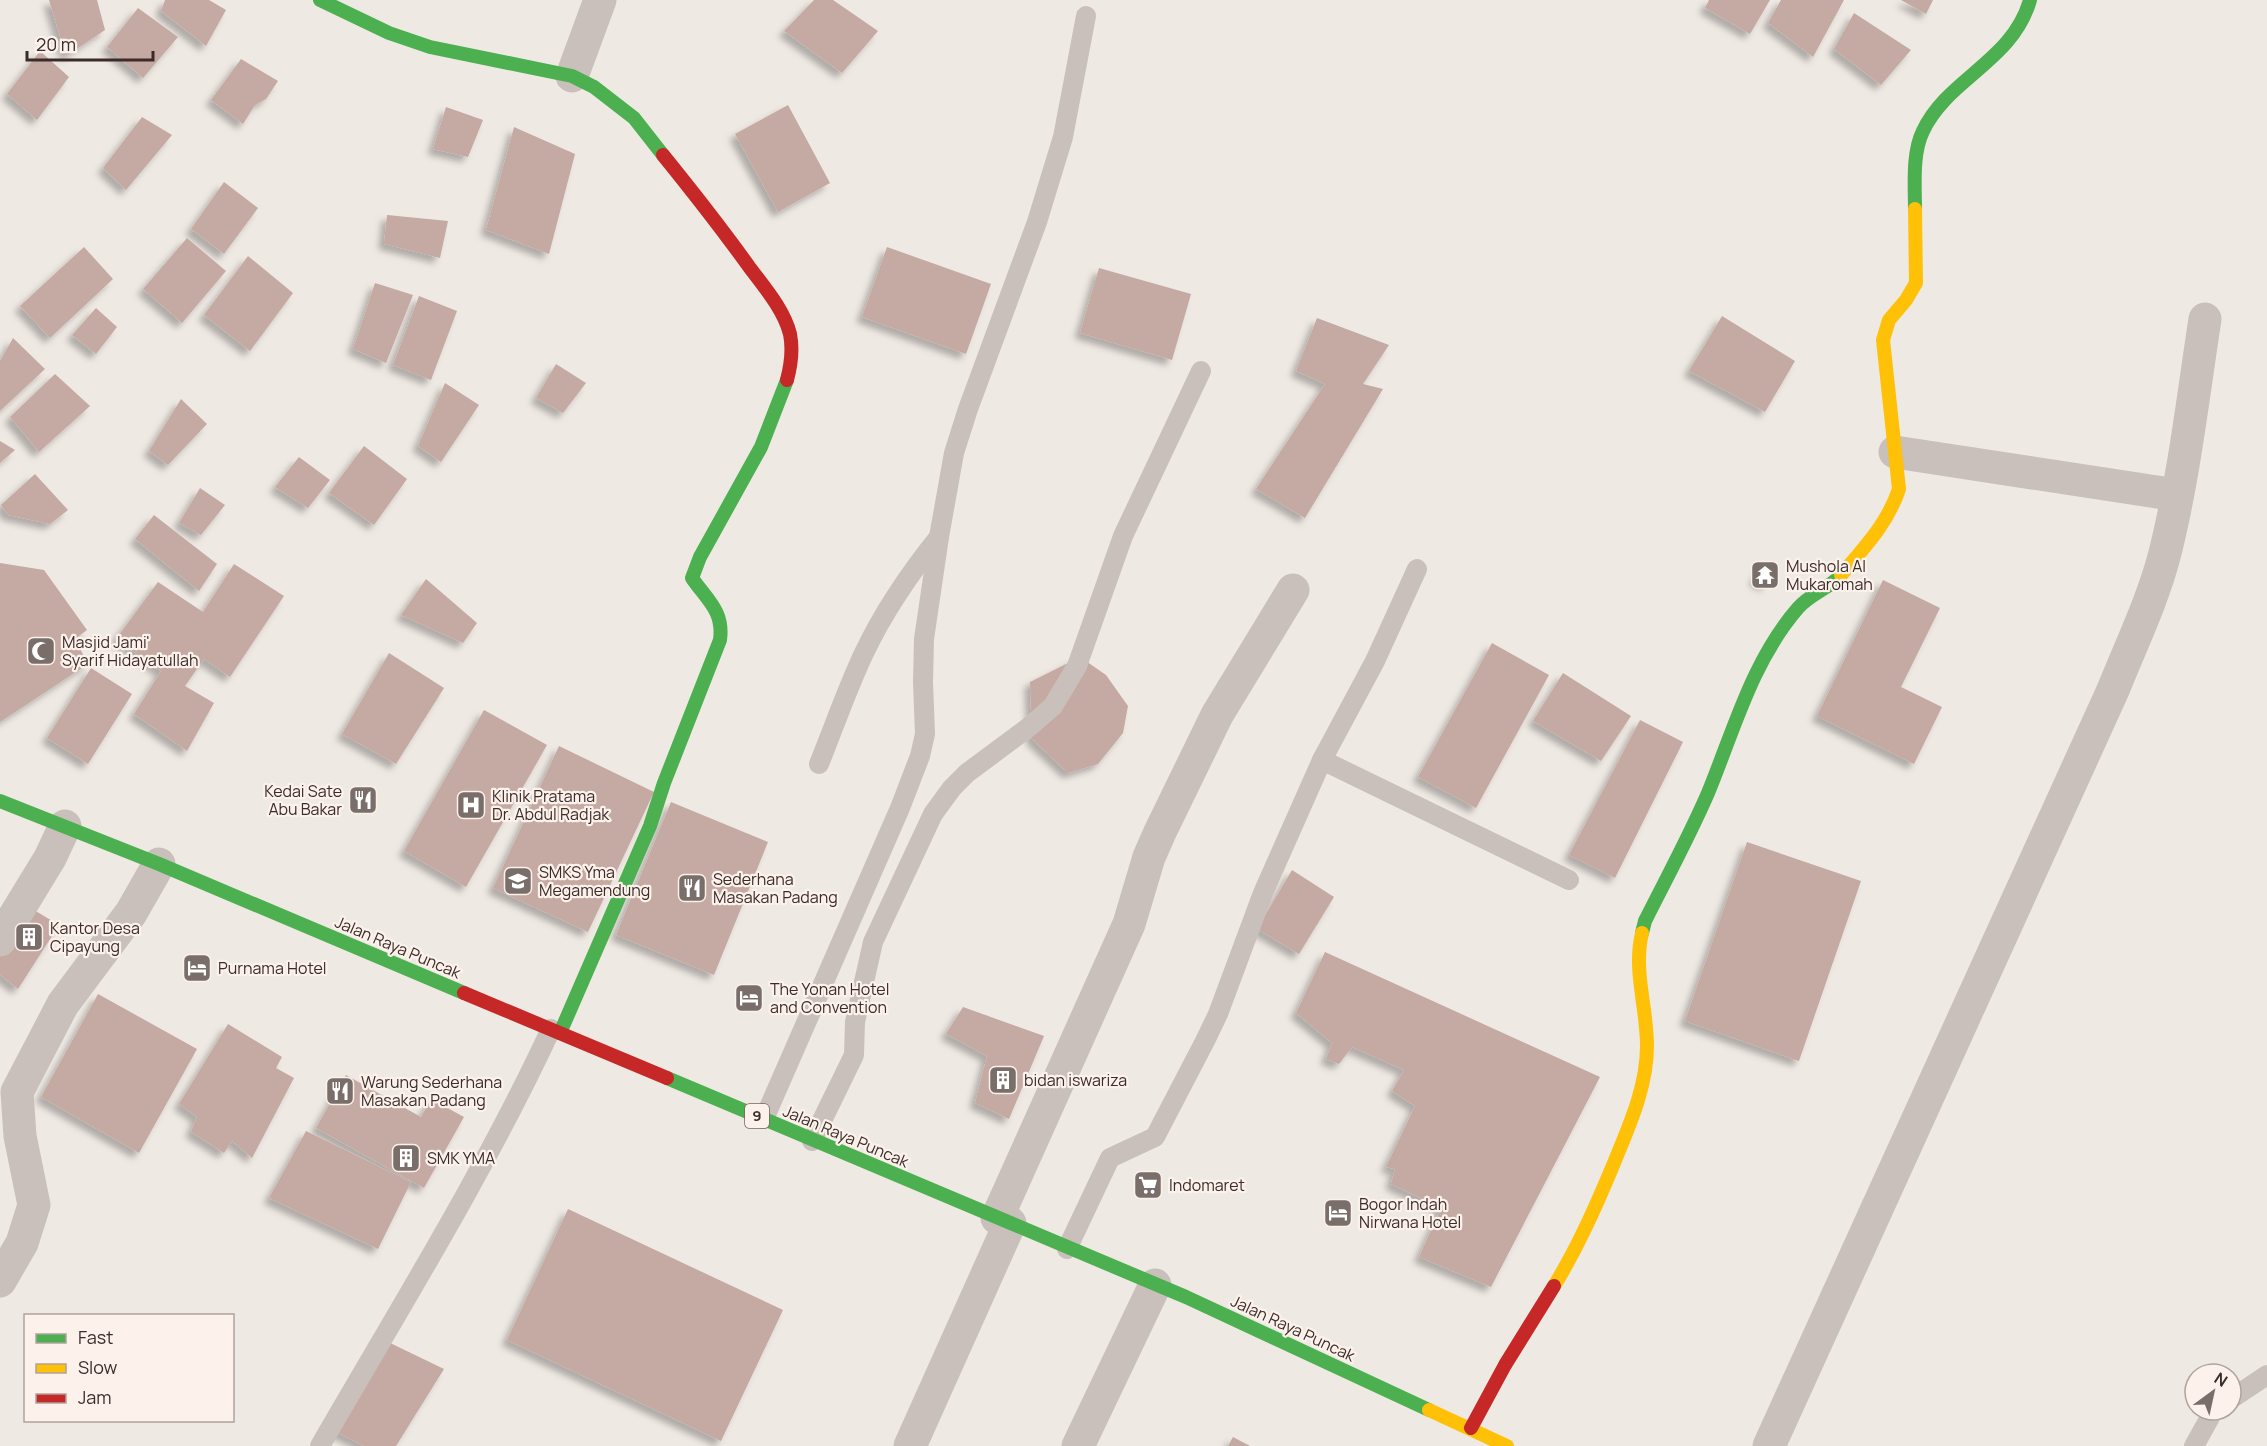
<svg xmlns="http://www.w3.org/2000/svg" width="2267" height="1446" font-family="Manrope,sans-serif">
<style>
.building{fill:#c5a9a3;filter:url(#shadow)}
.lines{fill:none;stroke-linecap:round;stroke-linejoin:round}
.lane{stroke:#c9c0bb;stroke-width:20}
.street{stroke:#c9c0bb;stroke-width:33}
.fast{stroke:#4caf50;stroke-width:14}
.slow{stroke:#ffc107;stroke-width:14}
.jam{stroke:#c62828;stroke-width:14}
.labels{text-anchor:middle;stroke-width:4.5;stroke-linejoin:round;paint-order:stroke}
.shield{fill:#fcf2eb;stroke:#756763;stroke-width:1.5}
.shield-label{font-size:15px;font-weight:bold;fill:#3b2c29}
.poi-label{font-size:16px;fill:#3b2c29;stroke:#fcf2eb;text-anchor:start}
.street-label{font-size:16px;fill:#3b2c29;stroke:#fcf2eb}
</style>
<defs>
<filter id="shadow"><feDropShadow dx="-5.5" dy="5.5" stdDeviation="3" flood-color="#0004"/></filter>
</defs>
<rect width="100%" height="100%" fill="#efe9e3"/>
<g class="building">
<path d="M 49,0 L 97,0 L 105,30 L 66,56 Z"/>
<path d="M 165,0 L 209,0 L 226,10 L 206,46 L 161,11 Z"/>
<path d="M 814,0 L 833,0 L 878,31 L 842,73 L 784,31 Z"/>
<path d="M 1709,0 L 1770,0 L 1750,34 L 1705,8 Z"/>
<path d="M 1781,0 L 1844,0 L 1813,57 L 1768,23 Z"/>
<path d="M 1901,0 L 1933,0 L 1926,14 Z"/>
<path d="M 138,8 L 178,37 L 143,78 L 107,47 Z"/>
<path d="M 1854,13 L 1911,50 L 1881,85 L 1834,49 Z"/>
<path d="M 40,51 L 69,77 L 37,120 L 7,94 Z"/>
<path d="M 241,59 L 278,81 L 266,99 L 255,105 L 243,124 L 211,100 Z"/>
<path d="M 788,105 L 830,183 L 778,212 L 735,134 Z"/>
<path d="M 446,107 L 483,120 L 468,157 L 433,149 Z"/>
<path d="M 142,117 L 172,135 L 126,190 L 103,168 Z"/>
<path d="M 514,127 L 575,154 L 549,254 L 486,230 Z"/>
<path d="M 224,182 L 258,208 L 224,254 L 191,229 Z"/>
<path d="M 387,215 L 448,221 L 440,258 L 384,244 Z"/>
<path d="M 187,238 L 226,271 L 182,323 L 143,289 Z"/>
<path d="M 84,247 L 113,279 L 50,338 L 20,306 Z"/>
<path d="M 887,247 L 991,284 L 966,354 L 862,317 Z"/>
<path d="M 248,256 L 293,293 L 250,351 L 204,315 Z"/>
<path d="M 1099,268 L 1191,294 L 1172,360 L 1080,333 Z"/>
<path d="M 375,283 L 413,295 L 386,363 L 353,349 Z"/>
<path d="M 419,296 L 457,311 L 431,380 L 393,365 Z"/>
<path d="M 96,308 L 117,327 L 96,354 L 72,335 Z"/>
<path d="M 1722,316 L 1795,361 L 1765,412 L 1689,371 Z"/>
<path d="M 1317,318 L 1389,345 L 1363,384 L 1383,389 L 1305,518 L 1256,489 L 1325,384 L 1296,371 Z"/>
<path d="M 13,338 L 45,369 L 0,411 L 0,361 Z"/>
<path d="M 556,364 L 586,383 L 563,413 L 536,398 Z"/>
<path d="M 55,374 L 90,406 L 39,452 L 10,417 Z"/>
<path d="M 445,383 L 479,405 L 441,462 L 418,446 Z"/>
<path d="M 181,399 L 207,424 L 168,465 L 149,451 Z"/>
<path d="M 0,441 L 15,450 L 0,463 Z"/>
<path d="M 364,446 L 407,479 L 374,525 L 329,493 Z"/>
<path d="M 299,457 L 330,480 L 308,508 L 275,487 Z"/>
<path d="M 35,474 L 68,510 L 50,524 L 8,515 L 1,505 Z"/>
<path d="M 200,488 L 225,505 L 201,535 L 179,523 Z"/>
<path d="M 154,515 L 217,564 L 199,591 L 135,539 Z"/>
<path d="M 0,563 L 44,570 L 87,630 L 75,639 L 88,664 L 0,722 Z"/>
<path d="M 1766,563 L 1776,570 L 1765,586 L 1754,579 Z"/>
<path d="M 234,564 L 284,596 L 230,677 L 204,659 L 185,686 L 214,703 L 187,751 L 134,714 L 161,671 L 116,639 L 158,582 L 203,612 Z"/>
<path d="M 426,579 L 477,623 L 463,643 L 401,615 Z"/>
<path d="M 1883,580 L 1940,608 L 1901,687 L 1942,707 L 1914,764 L 1817,716 Z"/>
<path d="M 1492,643 L 1549,675 L 1476,808 L 1418,777 Z"/>
<path d="M 389,653 L 444,688 L 396,764 L 342,734 Z"/>
<path d="M 1080,657 L 1106,675 L 1128,706 L 1123,733 L 1098,764 L 1068,773 L 1032,739 L 1030,682 Z"/>
<path d="M 91,668 L 132,694 L 88,764 L 47,738 Z"/>
<path d="M 1563,673 L 1631,716 L 1601,761 L 1533,721 Z"/>
<path d="M 484,710 L 547,745 L 466,887 L 404,851 Z"/>
<path d="M 1640,720 L 1683,742 L 1615,878 L 1569,855 Z"/>
<path d="M 559,746 L 654,792 L 588,932 L 493,888 Z"/>
<path d="M 671,802 L 768,842 L 714,975 L 616,935 Z"/>
<path d="M 1747,842 L 1861,881 L 1799,1061 L 1685,1021 Z"/>
<path d="M 1292,870 L 1334,897 L 1299,954 L 1257,929 Z"/>
<path d="M 24,904 L 59,925 L 18,989 L 0,975 L 0,948 Z"/>
<path d="M 1325,952 L 1600,1077 L 1491,1287 L 1419,1257 L 1441,1208 L 1391,1184 L 1395,1169 L 1386,1167 L 1415,1106 L 1392,1091 L 1404,1070 L 1352,1047 L 1339,1064 L 1326,1059 L 1332,1043 L 1296,1013 Z"/>
<path d="M 98,994 L 197,1049 L 139,1153 L 41,1097 Z"/>
<path d="M 963,1007 L 1044,1036 L 1009,1119 L 975,1103 L 987,1056 L 946,1034 Z"/>
<path d="M 228,1024 L 282,1057 L 276,1068 L 294,1078 L 252,1158 L 232,1141 L 224,1153 L 191,1132 L 197,1117 L 179,1104 Z"/>
<path d="M 346,1075 L 421,1117 L 431,1099 L 464,1117 L 424,1188 L 316,1128 Z"/>
<path d="M 306,1131 L 411,1182 L 378,1249 L 269,1198 Z"/>
<path d="M 568,1209 L 783,1310 L 721,1441 L 507,1340 Z"/>
<path d="M 386,1341 L 444,1369 L 396,1446 L 364,1446 L 332,1430 Z"/>
<path d="M 1233,1437 L 1250,1446 L 1228,1446 Z"/>
</g>
<g class="lines">
<g class="lane">
<path d="M 1322,760 L 1569,880"/>
<path d="M 819,764 C 834,727 847,689 864,653 C 884,611 910,573 939,537"/>
<path d="M 764,1119 L 900,808 L 920,756 L 925,734 L 923,682 L 924,639 L 939,537 L 954,453 L 968,409 L 1037,222 L 1063,137 L 1086,16"/>
<path d="M 812,1141 L 854,1055 L 855,1022 L 873,942 L 933,814 L 952,788 L 967,773 L 1029,727 L 1053,706 L 1077,666 L 1123,536 L 1201,371"/>
<path d="M 1067,1249 L 1110,1158 L 1155,1137 L 1205,1041 L 1218,1014 L 1263,893 L 1322,760 L 1375,661 L 1417,569"/>
<path d="M 2231,1399 L 2267,1375"/>
<path d="M 320,1446 C 399,1309 484,1173 551,1029"/>
<path d="M 2194,1446 L 2214,1410"/>
</g>
<g class="street">
<path d="M 572,76 L 600,0"/>
<path d="M 1895,452 L 2177,495"/>
<path d="M 0,940 L 50,858 L 65,826"/>
<path d="M 997,1218 L 1129,924 L 1149,857 L 1160,832 L 1217,715 L 1293,590"/>
<path d="M 0,1281 L 22,1243 L 34,1205 L 20,1136 L 17,1092 L 63,1004 L 131,913 L 159,864"/>
<path d="M 910,1446 L 1010,1223"/>
<path d="M 1078,1446 L 1155,1285"/>
<path d="M 1769,1446 L 2113,690 C 2131,645 2153,600 2165,553 C 2184,477 2193,397 2205,319"/>
</g>
<g class="fast">
<path d="M 320,0 L 389,33 L 430,47 L 572,76 L 594,87 L 634,118 L 663,155"/>
<path d="M 1915,209 C 1915,186 1912,153 1923,131 C 1947,79 2013,61 2030,0"/>
<path d="M 0,801 L 159,864 L 464,993"/>
<path d="M 1642,933 L 1645,921 C 1666,879 1689,837 1708,793 C 1734,730 1752,661 1798,608 C 1810,594 1830,588 1841,575"/>
<path d="M 560,1033 L 650,826 L 664,783 L 720,640 C 724,611 707,600 692,578 L 700,557 L 761,447 L 787,380"/>
<path d="M 667,1078 L 1186,1297 L 1429,1410"/>
</g>
<g class="slow">
<path d="M 1841,575 C 1864,548 1888,523 1899,489 L 1883,340 L 1889,320 L 1906,300 L 1916,283 L 1915,209"/>
<path d="M 1554,1286 C 1578,1247 1596,1206 1614,1163 C 1629,1126 1647,1087 1647,1046 C 1647,1007 1633,971 1642,933"/>
<path d="M 1429,1410 L 1507,1446"/>
</g>
<g class="jam">
<path d="M 663,155 C 693,192 722,229 750,268 C 765,288 784,310 790,334 C 793,349 791,365 787,380"/>
<path d="M 464,993 L 667,1078"/>
<path d="M 1471,1428 L 1505,1365 L 1554,1286"/>
</g>
</g>
<defs>
<g id="temple-square" transform="scale(1.5)"><rect x="-9" y="-9" width="18" height="18" rx="4" fill="#7a6e6a" stroke="#fcf2eb"/><path d="M0-6L5-2H3V0L6.5 2.5H4V6H1.5V3h-3V6H-4V2.5H-6.5L-3 0V-2H-5Z" fill="#fff"/></g>
<g id="mosque-square" transform="scale(1.5)"><rect x="-9" y="-9" width="18" height="18" rx="4" fill="#7a6e6a" stroke="#fcf2eb"/><path d="M3.5-4.9A6 6 0 1 0 3.5 4.9A5 5 0 1 1 3.5-4.9Z" fill="#fff"/></g>
<g id="restaurant-square" transform="scale(1.5)"><rect x="-9" y="-9" width="18" height="18" rx="4" fill="#7a6e6a" stroke="#fcf2eb"/><path d="M-5-6h1v4h1v-4h1v4h1v-4h1v5L-1.5 .5V6h-2V.5L-5-1ZM5-6V6H3V1.5H1.5Q1.5-4 5-6Z" fill="#fff"/></g>
<g id="hospital-square" transform="scale(1.5)"><rect x="-9" y="-9" width="18" height="18" rx="4" fill="#7a6e6a" stroke="#fcf2eb"/><path d="M-5-5h3v3.5h4V-5h3V5h-3V1.5h-4V5h-3Z" fill="#fff"/></g>
<g id="school-square" transform="scale(1.5)"><rect x="-9" y="-9" width="18" height="18" rx="4" fill="#7a6e6a" stroke="#fcf2eb"/><path d="M0-5L7-2L0 1L-7-2ZM-4 1L0 2.5L4 1V4Q0 6-4 4Z" fill="#fff"/></g>
<g id="building-square" transform="scale(1.5)"><rect x="-9" y="-9" width="18" height="18" rx="4" fill="#7a6e6a" stroke="#fcf2eb"/><path d="M-4-6H4V6H1V3H-1V6H-4ZM-2.5-4.3h1.7v1.8h-1.7ZM.8-4.3h1.7v1.8H.8ZM-2.5-1h1.7V.8h-1.7ZM.8-1h1.7V.8H.8Z" fill="#fff"/></g>
<g id="hotel-square" transform="scale(1.5)"><rect x="-9" y="-9" width="18" height="18" rx="4" fill="#7a6e6a" stroke="#fcf2eb"/><path d="M-6-4.5h1.5V1H6V5H4.5V3h-9V5H-6ZM-4 0a1.8 1.8 0 1 1 3.6 0ZM.5 0V-2.5h3Q6-2.5 6 0Z" fill="#fff"/></g>
<g id="supermarket-square" transform="scale(1.5)"><rect x="-9" y="-9" width="18" height="18" rx="4" fill="#7a6e6a" stroke="#fcf2eb"/><path d="M-6-5.5h2.5l.6 2H6L4.5 2H-2.5L-4.4-4H-6ZM-1.5 3.2a1.3 1.3 0 1 0 .1 0ZM3 3.2a1.3 1.3 0 1 0 .1 0Z" fill="#fff"/></g>
</defs>
<g fill-rule="evenodd">
<use href="#temple-square" x="1765" y="575"/>
<use href="#mosque-square" x="41" y="651"/>
<use href="#restaurant-square" x="363" y="800"/>
<use href="#hospital-square" x="471" y="805"/>
<use href="#school-square" x="518" y="881"/>
<use href="#restaurant-square" x="692" y="888"/>
<use href="#building-square" x="29" y="937"/>
<use href="#hotel-square" x="197" y="968"/>
<use href="#hotel-square" x="749" y="998"/>
<use href="#building-square" x="1003" y="1080"/>
<use href="#restaurant-square" x="340" y="1091"/>
<use href="#building-square" x="406" y="1158"/>
<use href="#supermarket-square" x="1148" y="1185"/>
<use href="#hotel-square" x="1338" y="1213"/>
</g>
<g class="labels">
<rect class="shield" x="745" y="1104" width="24" height="24" rx="4.5"/>
<g class="shield-label">
<text x="757" y="1121">9</text>
</g>
<g class="poi-label">
<text x="1786" y="572">Mushola Al<tspan x="1786" dy="18">Mukaromah</tspan></text>
<text x="62" y="648">Masjid Jami'<tspan x="62" dy="18">Syarif Hidayatullah</tspan></text>
<text x="342" y="797" text-anchor="end">Kedai Sate<tspan x="342" dy="18">Abu Bakar</tspan></text>
<text x="492" y="802">Klinik Pratama<tspan x="492" dy="18">Dr. Abdul Radjak</tspan></text>
<text x="539" y="878">SMKS Yma<tspan x="539" dy="18">Megamendung</tspan></text>
<text x="713" y="885">Sederhana<tspan x="713" dy="18">Masakan Padang</tspan></text>
<text x="50" y="934">Kantor Desa<tspan x="50" dy="18">Cipayung</tspan></text>
<text x="218" y="974">Purnama Hotel</text>
<text x="770" y="995">The Yonan Hotel<tspan x="770" dy="18">and Convention</tspan></text>
<text x="1024" y="1086">bidan iswariza</text>
<text x="361" y="1088">Warung Sederhana<tspan x="361" dy="18">Masakan Padang</tspan></text>
<text x="427" y="1164">SMK YMA</text>
<text x="1169" y="1191">Indomaret</text>
<text x="1359" y="1210">Bogor Indah<tspan x="1359" dy="18">Nirwana Hotel</tspan></text>
</g>
<g class="street-label">
<text transform="translate(398 947) rotate(23)" y="6">Jalan Raya Puncak</text>
<text transform="translate(846 1136) rotate(23)" y="6">Jalan Raya Puncak</text>
<text transform="translate(1293 1328) rotate(25)" y="6">Jalan Raya Puncak</text>
</g>
</g>
<rect x="24" y="1314" width="210" height="108" fill="#fcf2eb" stroke="#afa39d" stroke-width="1.5"/>
<rect x="36" y="1334" width="30" height="9" fill="#4caf50" stroke="#afa39d" stroke-width="1.5"/>
<text x="78" y="1344" font-size="18" fill="#3b2c29">Fast</text>
<rect x="36" y="1364" width="30" height="9" fill="#ffc107" stroke="#afa39d" stroke-width="1.5"/>
<text x="78" y="1374" font-size="18" fill="#3b2c29">Slow</text>
<rect x="36" y="1394" width="30" height="9" fill="#c62828" stroke="#afa39d" stroke-width="1.5"/>
<text x="78" y="1404" font-size="18" fill="#3b2c29">Jam</text>
<g transform="translate(2213 1392) rotate(33)"><circle r="28" fill="#fcf2eb" stroke="#afa39d" stroke-width="1.5"/>
<path d="M0-4.5L10 22L0 15L-10 22Z" fill="#7a6e6a"/>
<text y="-9" font-size="16" font-weight="bold" text-anchor="middle" fill="#3b2c29">N</text>
</g>
<path d="M27 51v9h126v-9" fill="none" stroke="#3b2c29" stroke-width="3"/>
<text x="36" y="51" font-size="18" fill="#3b2c29" stroke="#fcf2eb" stroke-width="4.5" paint-order="stroke">20 m</text>
</svg>
